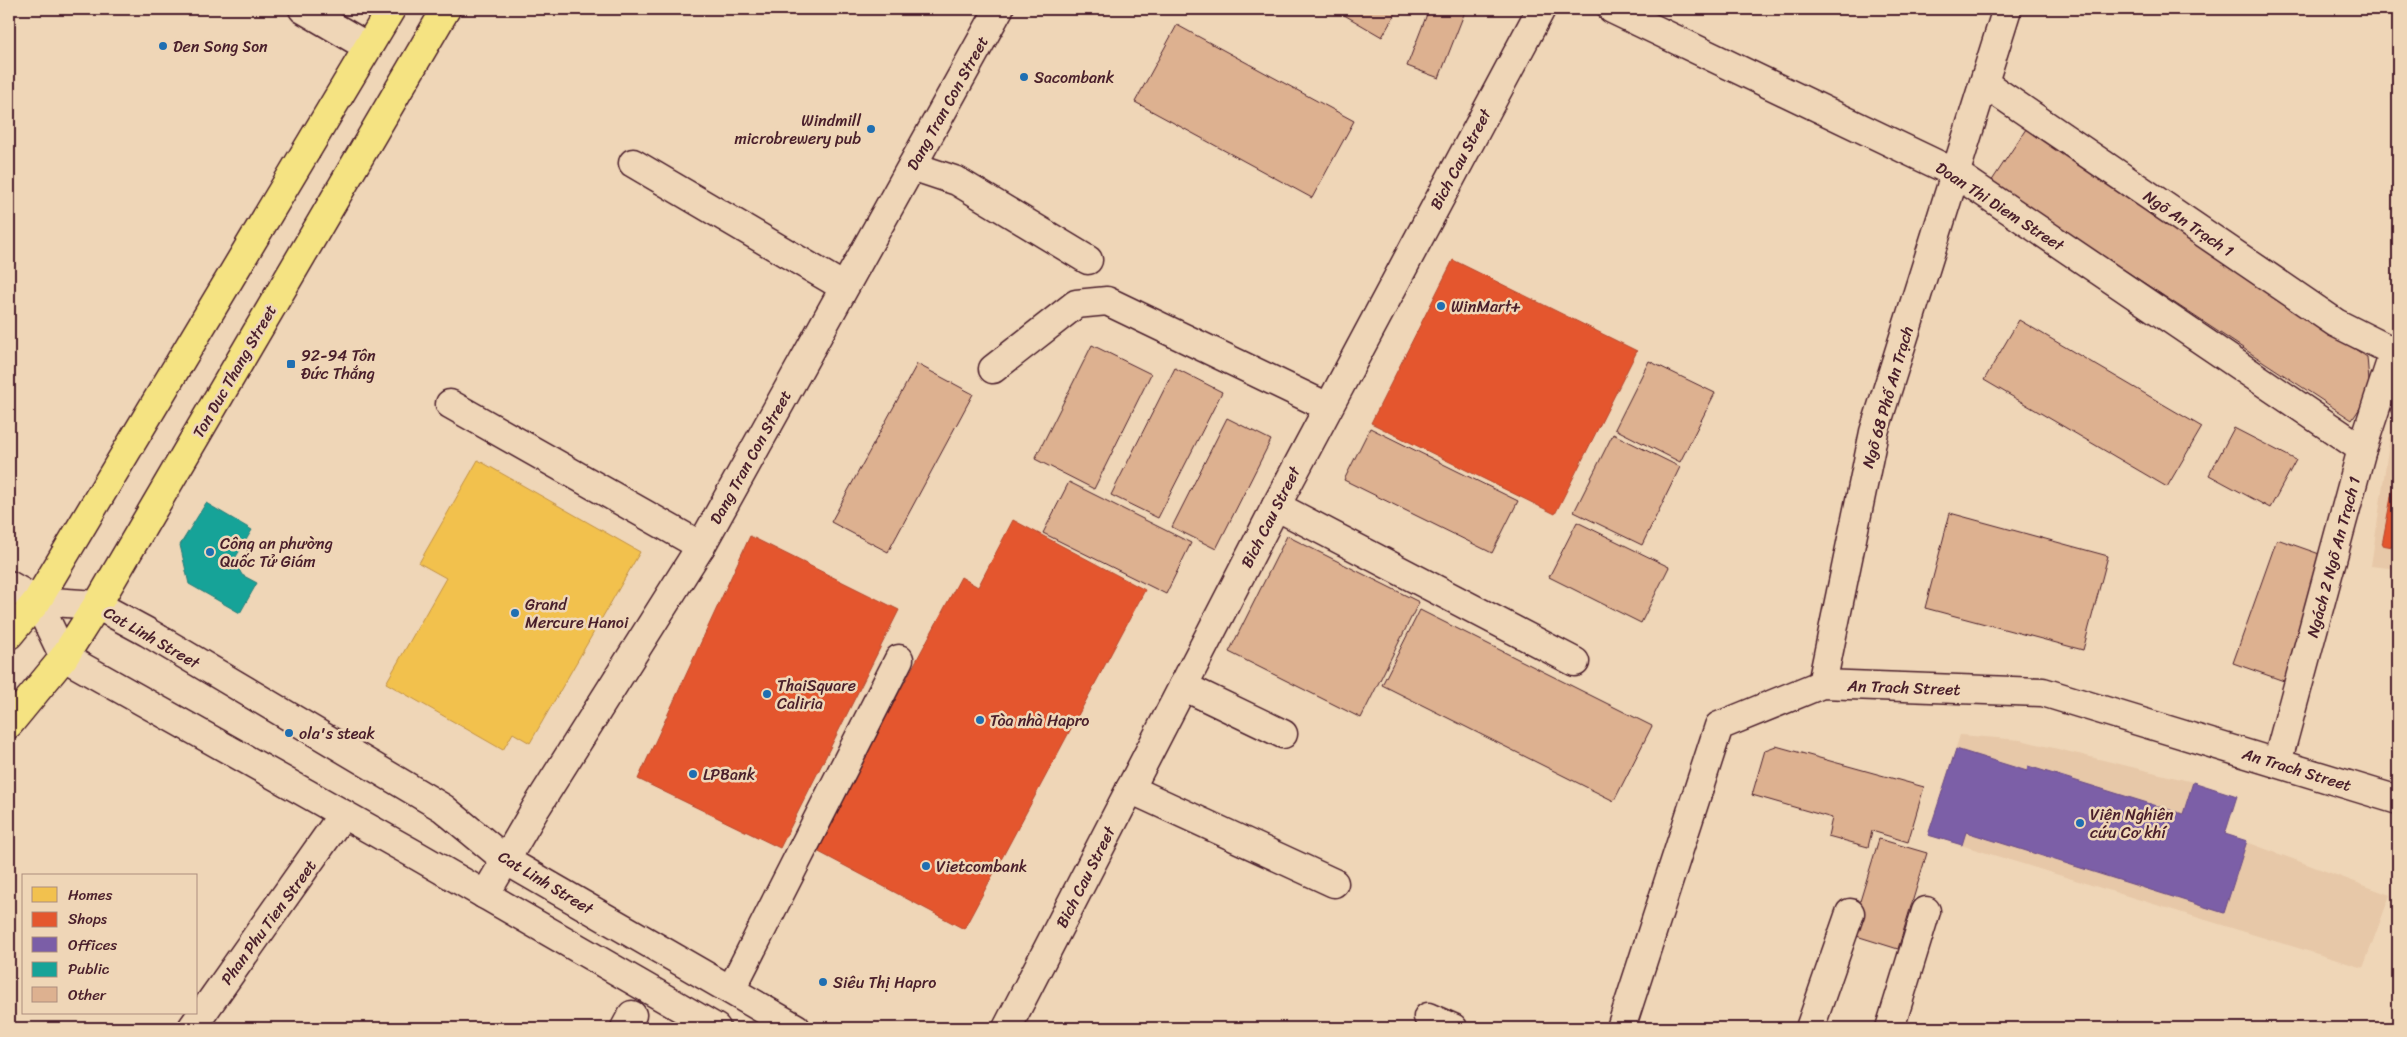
<svg xmlns="http://www.w3.org/2000/svg" width="2407" height="1037" font-family="Sriracha,sans-serif">
<style>
.built{fill:#e7c8a8}
.homes{fill:#f2c14e;stroke:#c09044}
.shops{fill:#e4572e;stroke:#b6462d}
.offices{fill:#7b5ea7;stroke:#6c4b82}
.public{fill:#17a398;stroke:#267b77}
.building{fill:#ddb190;stroke:#4a1f2b}
.lines{fill:none;stroke-linecap:round;stroke-linejoin:round}
.minor-casing{stroke:#4a1f2b;stroke-width:31}
.major-casing{stroke:#4a1f2b;stroke-width:31}
.minor{stroke:#efd6b7;stroke-width:28}
.major{stroke:#f5e382;stroke-width:28}
.poi-dot{fill:#1f6fb2;stroke:#efd6b7;stroke-width:2}
.labels{text-anchor:middle;stroke-width:5;stroke-linejoin:round;paint-order:stroke}
.poi-label{font-size:16px;fill:#4a1f2b;stroke:#efd6b7;text-anchor:start}
.street-label{font-size:16px;fill:#4a1f2b;stroke:#efd6b7}
</style>
<rect width="100%" height="100%" fill="#efd6b7"/>
<filter id="ink" filterUnits="userSpaceOnUse"><feTurbulence type="fractalNoise" baseFrequency=".02" numOctaves="2"/><feDisplacementMap in="SourceGraphic" scale="10" xChannelSelector="R" yChannelSelector="G"/><feConvolveMatrix kernelMatrix="1 2 1 2 8 2 1 2 1" color-interpolation-filters="sRGB"/></filter>
<g filter="url(#ink)">
<g class="built">
<path d="M 2398,382 L 2398,569 L 2371,566 Z"/>
<path d="M 1960,735 L 2021,740 L 2193,782 L 2237,796 L 2225,834 L 2390,895 L 2363,968 L 1928,835 Z"/>
</g>
<path class="homes" d="M 478,460 L 640,552 L 530,743 L 513,733 L 503,750 L 386,683 L 446,578 L 419,563 Z"/>
<g class="shops">
<path d="M 1453,260 L 1637,351 L 1555,514 L 1371,423 Z"/>
<path d="M 2398,460 L 2398,548 L 2382,545 Z"/>
<path d="M 1013,520 L 1145,590 L 964,929 L 815,850 L 961,577 L 978,587 Z"/>
<path d="M 750,536 L 899,610 L 780,848 L 638,779 Z"/>
</g>
<path class="offices" d="M 1956,749 L 2027,771 L 2028,766 L 2183,814 L 2193,782 L 2237,796 L 2225,834 L 2247,841 L 2224,913 L 1966,832 L 1962,845 L 1928,835 Z"/>
<path class="public" d="M 206,503 L 252,530 L 234,560 L 242,575 L 257,583 L 240,613 L 189,584 L 180,545 Z"/>
<g class="building">
<path d="M 1334,9 L 1398,9 L 1382,37 Z"/>
<path d="M 1429,9 L 1466,9 L 1439,78 L 1407,66 Z"/>
<path d="M 1177,25 L 1354,121 L 1312,198 L 1135,102 Z"/>
<path d="M 2026,129 L 2367,357 L 2370,393 L 2352,420 L 1991,182 Z"/>
<path d="M 2019,320 L 2202,427 L 2167,487 L 1984,380 Z"/>
<path d="M 1092,345 L 1151,374 L 1094,489 L 1035,459 Z"/>
<path d="M 1649,361 L 1715,393 L 1680,462 L 1615,429 Z"/>
<path d="M 917,364 L 973,394 L 888,552 L 831,522 Z"/>
<path d="M 1175,368 L 1222,392 L 1158,518 L 1111,495 Z"/>
<path d="M 1227,418 L 1271,440 L 1216,549 L 1172,527 Z"/>
<path d="M 1370,428 L 1518,501 L 1492,553 L 1344,480 Z"/>
<path d="M 2234,428 L 2296,460 L 2270,508 L 2209,475 Z"/>
<path d="M 1613,434 L 1680,467 L 1642,545 L 1574,512 Z"/>
<path d="M 1069,482 L 1191,543 L 1166,594 L 1043,533 Z"/>
<path d="M 1950,513 L 2108,556 L 2083,650 L 1925,608 Z"/>
<path d="M 1577,522 L 1669,567 L 1641,623 L 1549,577 Z"/>
<path d="M 1287,536 L 1419,602 L 1361,718 L 1229,652 Z"/>
<path d="M 2277,539 L 2328,557 L 2284,681 L 2233,663 Z"/>
<path d="M 1420,610 L 1652,726 L 1614,801 L 1382,685 Z"/>
<path d="M 1776,746 L 1924,787 L 1908,842 L 1872,831 L 1868,847 L 1828,836 L 1832,818 L 1752,795 L 1765,750 Z"/>
<path d="M 1879,839 L 1927,853 L 1898,949 L 1850,934 Z"/>
</g>
<g class="lines">
<g class="minor-casing">
<g id="minor">
<path d="M 303,9 L 368,47"/>
<path d="M 1612,9 L 1955,173 L 2362,449"/>
<path d="M 1984,83 L 2336,323 L 2394,352 L 2398,350"/>
<path d="M 633,163 L 844,287"/>
<path d="M 912,166 L 957,181 L 1088,260"/>
<path d="M 993,369 L 1076,304 L 1107,301 L 1328,407"/>
<path d="M 450,404 L 701,546"/>
<path d="M 1276,506 L 1575,662"/>
<path d="M 9,585 L 37,601 L 97,605 L 147,632 L 443,808 L 507,861 L 796,1028"/>
<path d="M 37,601 L 64,657 L 416,855 L 716,1028"/>
<path d="M 1822,684 L 1874,432 L 2007,9"/>
<path d="M 1183,686 L 1283,734"/>
<path d="M 2277,763 L 2362,449 L 2394,352"/>
<path d="M 1130,789 L 1334,883"/>
<path d="M 485,895 L 536,808 L 701,546 L 999,9"/>
<path d="M 731,990 L 899,659"/>
<path d="M 1428,1017 L 1453,1028"/>
<path d="M 192,1028 L 343,814"/>
<path d="M 625,1028 L 632,1015"/>
<path d="M 1007,1028 L 1276,506 L 1541,9"/>
<path d="M 1621,1028 L 1719,726 L 1822,684 L 2043,692 L 2398,800"/>
<path d="M 1810,1028 L 1850,913"/>
<path d="M 1890,1028 L 1926,911"/>
</g>
</g>
<g class="major-casing">
<g id="major">
<path d="M 9,635 L 37,601 L 391,9"/>
<path d="M 9,724 L 64,657 L 97,605 L 446,9"/>
</g>
</g>
<use href="#minor" class="minor"/>
<use href="#major" class="major"/>
</g>
</g>
<g class="poi-dot">
<circle cx="163" cy="46" r="5"/>
<circle cx="1024" cy="77" r="5"/>
<circle cx="871" cy="129" r="5"/>
<circle cx="1441" cy="306" r="5"/>
<rect x="286" y="359" width="10" height="10" rx="2.5"/>
<circle cx="210" cy="552" r="5"/>
<circle cx="515" cy="613" r="5"/>
<circle cx="767" cy="694" r="5"/>
<circle cx="980" cy="720" r="5"/>
<circle cx="289" cy="733" r="5"/>
<circle cx="693" cy="774" r="5"/>
<circle cx="2080" cy="823" r="5"/>
<circle cx="926" cy="866" r="5"/>
<circle cx="823" cy="982" r="5"/>
</g>
<g class="labels">
<g class="poi-label">
<text x="173" y="52">Den Song Son</text>
<text x="1034" y="83">Sacombank</text>
<text x="861" y="126" text-anchor="end">Windmill<tspan x="861" dy="18">microbrewery pub</tspan></text>
<text x="1451" y="312">WinMart+</text>
<text x="301" y="361">92-94 Tôn<tspan x="301" dy="18">Đức Thắng</tspan></text>
<text x="220" y="549">Công an phường<tspan x="220" dy="18">Quốc Tử Giám</tspan></text>
<text x="525" y="610">Grand<tspan x="525" dy="18">Mercure Hanoi</tspan></text>
<text x="777" y="691">ThaiSquare<tspan x="777" dy="18">Caliria</tspan></text>
<text x="990" y="726">Tòa nhà Hapro</text>
<text x="299" y="739">ola's steak</text>
<text x="703" y="780">LPBank</text>
<text x="2090" y="820">Viện Nghiên<tspan x="2090" dy="18">cứu Cơ khí</tspan></text>
<text x="936" y="872">Vietcombank</text>
<text x="833" y="988">Siêu Thị Hapro</text>
</g>
<g class="street-label">
<text transform="translate(947 103) rotate(-61)" y="6">Dang Tran Con Street</text>
<text transform="translate(1460 159) rotate(-62)" y="6">Bich Cau Street</text>
<text transform="translate(2000 206) rotate(33)" y="6">Doan Thi Diem Street</text>
<text transform="translate(2189 223) rotate(34)" y="6">Ngõ An Trạch 1</text>
<text transform="translate(234 371) rotate(-60)" y="6">Ton Duc Thang Street</text>
<text transform="translate(1887 397) rotate(-74)" y="6">Ngõ 68 Phố An Trạch</text>
<text transform="translate(750 457) rotate(-61)" y="6">Dang Tran Con Street</text>
<text transform="translate(1270 517) rotate(-63)" y="6">Bich Cau Street</text>
<text transform="translate(2333 557) rotate(-75)" y="6">Ngách 2 Ngõ An Trạch 1</text>
<text transform="translate(152 637) rotate(30)" y="6">Cat Linh Street</text>
<text transform="translate(1904 687) rotate(2)" y="6">An Trach Street</text>
<text transform="translate(2297 769) rotate(17)" y="6">An Trach Street</text>
<text transform="translate(1085 877) rotate(-63)" y="6">Bich Cau Street</text>
<text transform="translate(546 882) rotate(31)" y="6">Cat Linh Street</text>
<text transform="translate(268 922) rotate(-54)" y="6">Phan Phu Tien Street</text>
</g>
</g>
<rect width="2407" height="1037" fill="none" stroke="#efd6b7" stroke-width="30"/>
<rect x="15" y="15" width="2377" height="1007" fill="none" stroke="#4a1f2b" stroke-width="2" filter="url(#ink)"/>
<rect x="22" y="874" width="175" height="140" fill="#efd6b7" stroke="#ad8d7f"/>
<rect x="32" y="887" width="25" height="15" fill="#f2c14e" stroke="#ad8d7f"/>
<text x="68" y="900" font-size="15" fill="#4a1f2b">Homes</text>
<rect x="32" y="912" width="25" height="15" fill="#e4572e" stroke="#ad8d7f"/>
<text x="68" y="924" font-size="15" fill="#4a1f2b">Shops</text>
<rect x="32" y="937" width="25" height="15" fill="#7b5ea7" stroke="#ad8d7f"/>
<text x="68" y="950" font-size="15" fill="#4a1f2b">Offices</text>
<rect x="32" y="962" width="25" height="15" fill="#17a398" stroke="#ad8d7f"/>
<text x="68" y="974" font-size="15" fill="#4a1f2b">Public</text>
<rect x="32" y="987" width="25" height="15" fill="#ddb190" stroke="#ad8d7f"/>
<text x="68" y="1000" font-size="15" fill="#4a1f2b">Other</text>
</svg>
